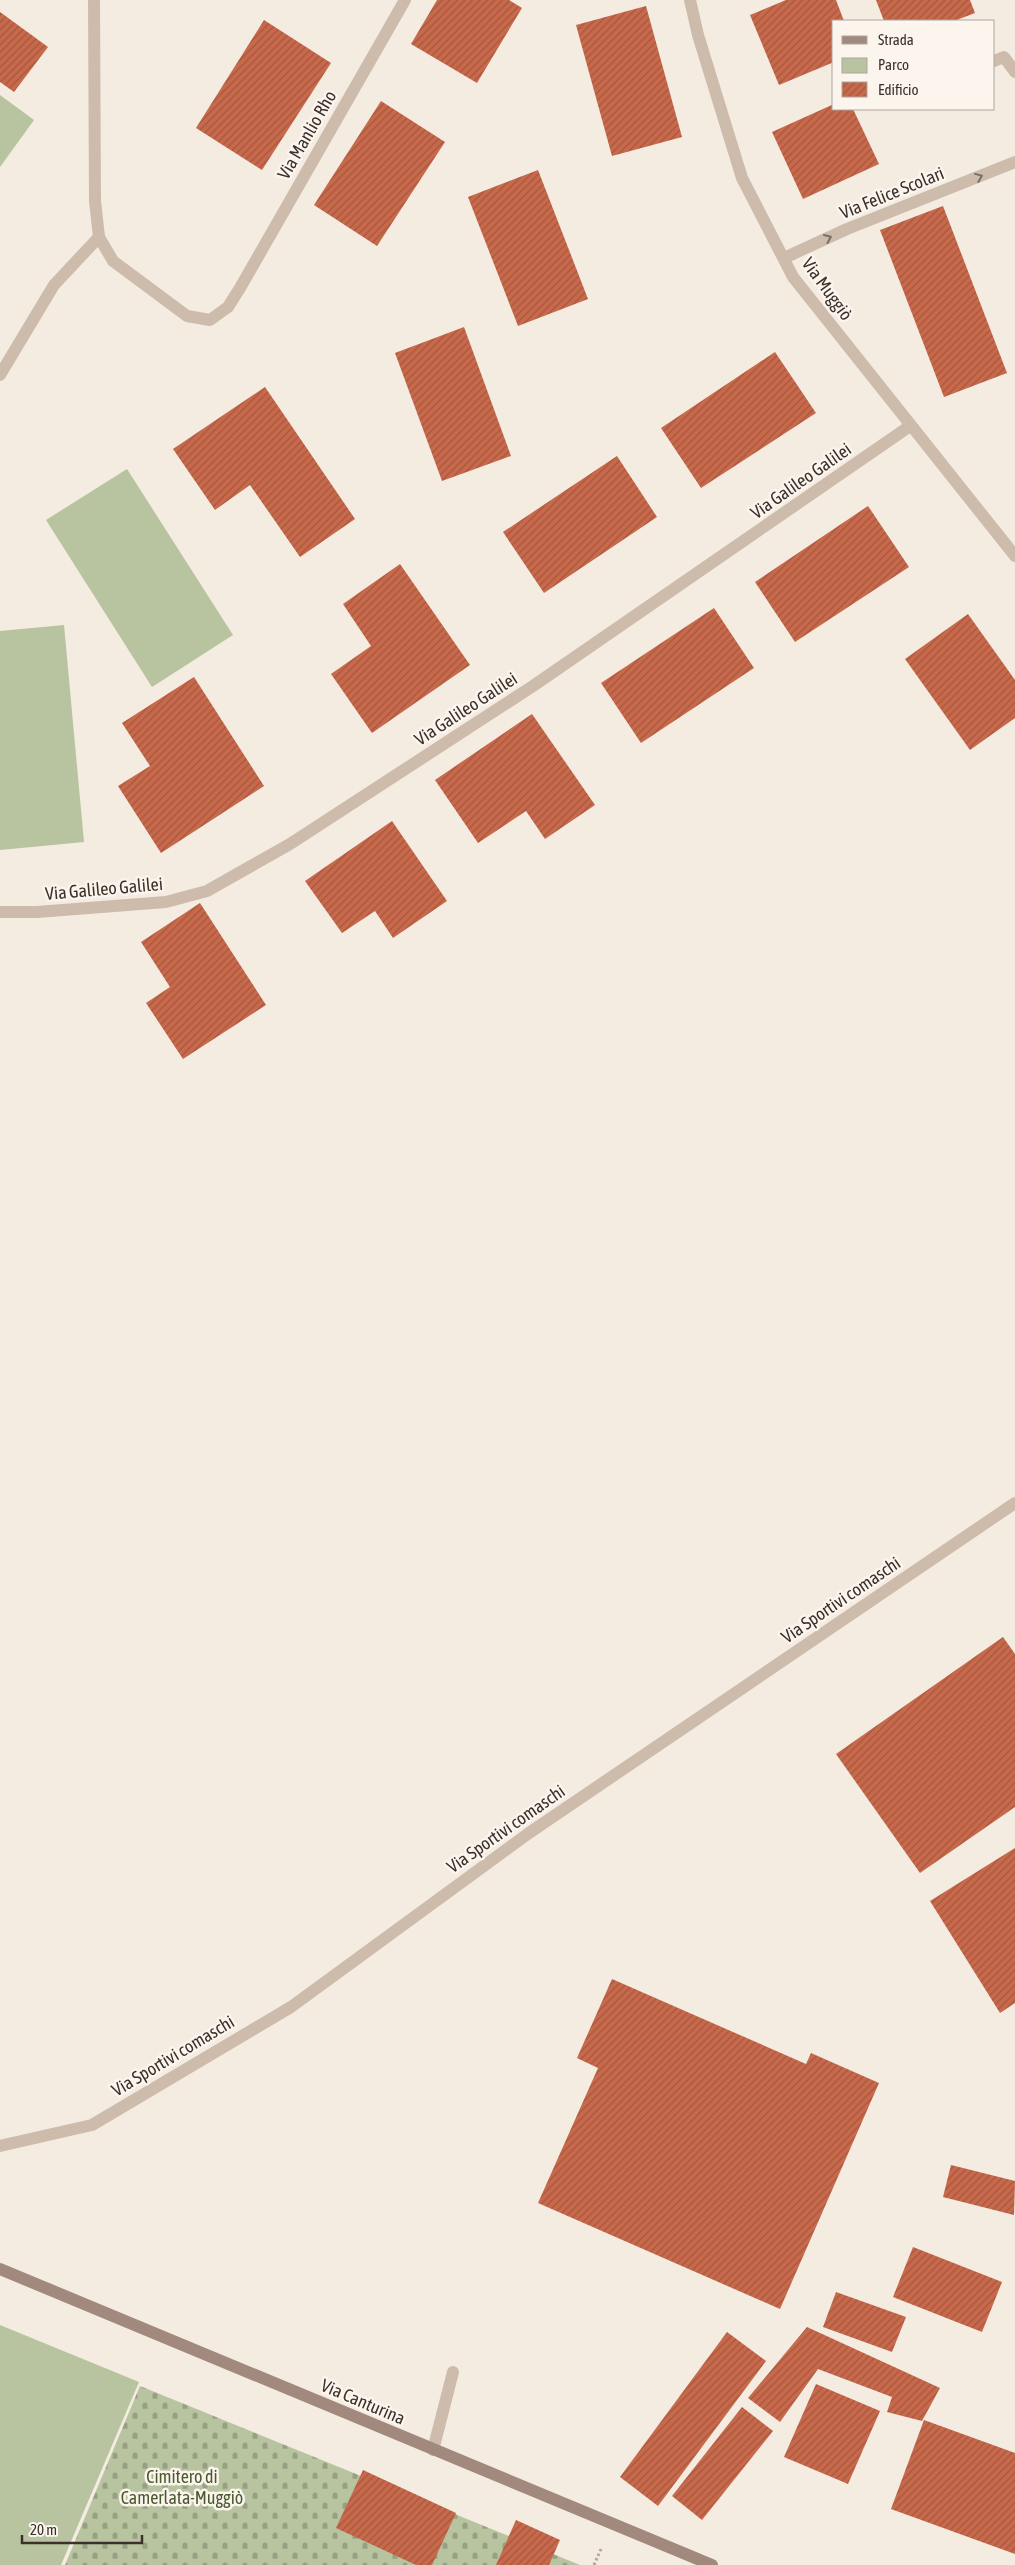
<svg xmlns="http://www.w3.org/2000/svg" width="1015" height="2565" font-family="'Asap Condensed',sans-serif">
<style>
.green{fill:#b8c4a0}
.cemetery{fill:url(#cemetery-stones)}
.building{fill:url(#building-hatch)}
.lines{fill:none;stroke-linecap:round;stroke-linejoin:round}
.path{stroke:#b9a596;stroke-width:3;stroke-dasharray:2.5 2.5;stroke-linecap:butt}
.service{stroke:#cdbbac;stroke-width:12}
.minor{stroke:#cdbbac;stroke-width:12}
.tertiary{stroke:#cdbbac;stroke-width:12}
.secondary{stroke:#a18a7d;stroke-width:12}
.oneway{stroke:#7d6f65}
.labels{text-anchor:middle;stroke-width:5;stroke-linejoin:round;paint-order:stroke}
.street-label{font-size:18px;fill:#3b302b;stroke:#fbf5ee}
.park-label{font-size:18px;fill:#4a5a2e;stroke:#fbf5ee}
</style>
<defs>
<pattern id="cemetery-stones" width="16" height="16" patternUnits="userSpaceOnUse" patternTransform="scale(1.25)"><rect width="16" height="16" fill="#b8c4a0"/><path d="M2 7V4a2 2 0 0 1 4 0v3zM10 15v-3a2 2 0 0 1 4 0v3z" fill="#97a083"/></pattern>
<pattern id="building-hatch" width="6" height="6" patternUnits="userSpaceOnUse" patternTransform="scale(1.25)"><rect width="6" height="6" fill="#c8694b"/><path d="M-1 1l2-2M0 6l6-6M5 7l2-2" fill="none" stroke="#a4573f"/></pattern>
</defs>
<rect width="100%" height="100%" fill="#f4ebe1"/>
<g class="green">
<path d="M 0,95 L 34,120 L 0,167 Z"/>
<path d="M 127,469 L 233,635 L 152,687 L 46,520 Z"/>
<path d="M 64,625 L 84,842 L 0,850 L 0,631 Z"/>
<path d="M 0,2325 L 139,2382 L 61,2565 L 0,2565 Z"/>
</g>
<path class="cemetery" d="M 140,2386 L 580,2565 L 65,2565 Z"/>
<g class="building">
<path d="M 437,0 L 509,0 L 522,8 L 477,83 L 411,44 Z"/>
<path d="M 786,0 L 836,0 L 844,21 L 834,21 L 834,62 L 779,85 L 750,15 Z"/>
<path d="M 876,0 L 970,0 L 975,13 L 954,21 L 884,21 Z"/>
<path d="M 646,6 L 682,137 L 612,156 L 576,25 Z"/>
<path d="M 0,12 L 48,47 L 14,92 L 0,82 Z"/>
<path d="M 264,20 L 331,63 L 262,170 L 196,128 Z"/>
<path d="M 381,101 L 445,142 L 377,246 L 314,205 Z"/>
<path d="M 834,104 L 834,109 L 853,109 L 879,164 L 803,199 L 772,132 Z"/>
<path d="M 538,170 L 588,299 L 518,326 L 468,197 Z"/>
<path d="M 943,206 L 1007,373 L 944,397 L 880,230 Z"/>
<path d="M 464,327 L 511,456 L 442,481 L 395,353 Z"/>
<path d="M 775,352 L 816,413 L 701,488 L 661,428 Z"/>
<path d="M 265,387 L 355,519 L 300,557 L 250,485 L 215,510 L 173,449 Z"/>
<path d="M 617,456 L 657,517 L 544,593 L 503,532 Z"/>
<path d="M 868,506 L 909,567 L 795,642 L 755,582 Z"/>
<path d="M 400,564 L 470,665 L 372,733 L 331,674 L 371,646 L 343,604 Z"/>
<path d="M 714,608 L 754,668 L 641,743 L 601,683 Z"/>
<path d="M 968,614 L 1015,680 L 1015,718 L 970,750 L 905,659 Z"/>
<path d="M 194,677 L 264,786 L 161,853 L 118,786 L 150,766 L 122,723 Z"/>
<path d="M 532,714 L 595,805 L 545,839 L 526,811 L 478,843 L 435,780 Z"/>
<path d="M 392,821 L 447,901 L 393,938 L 375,911 L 342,933 L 305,881 Z"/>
<path d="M 200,903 L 266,1005 L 183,1059 L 146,1003 L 170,987 L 141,942 Z"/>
<path d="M 1003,1637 L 1015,1654 L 1015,1807 L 920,1873 L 836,1754 Z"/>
<path d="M 1015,1848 L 1015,2003 L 1000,2013 L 930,1901 Z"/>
<path d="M 612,1979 L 806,2064 L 811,2053 L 879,2083 L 780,2309 L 538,2203 L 598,2068 L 577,2058 Z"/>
<path d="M 951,2165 L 1015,2181 L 1014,2215 L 943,2197 Z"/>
<path d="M 913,2247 L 1002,2282 L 982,2332 L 893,2297 Z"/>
<path d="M 836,2292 L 906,2317 L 892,2352 L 823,2327 Z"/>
<path d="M 807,2327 L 940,2388 L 922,2421 L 887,2412 L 892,2397 L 818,2369 L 780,2422 L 748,2398 Z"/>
<path d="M 727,2332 L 766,2361 L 658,2506 L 620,2477 Z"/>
<path d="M 816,2384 L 880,2411 L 848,2484 L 784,2457 Z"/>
<path d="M 742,2407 L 773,2431 L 702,2520 L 672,2496 Z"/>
<path d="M 924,2420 L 1015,2453 L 1015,2554 L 891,2509 Z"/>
<path d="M 363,2470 L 456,2513 L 432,2565 L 416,2565 L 336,2528 Z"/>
<path d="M 516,2520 L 560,2540 L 549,2565 L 496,2565 Z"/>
</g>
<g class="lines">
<path class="path" d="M 594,2565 L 601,2549"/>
<g class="service">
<path d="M 994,61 L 1004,57 L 1015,72"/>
<path d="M 433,2450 L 453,2372"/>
</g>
<g class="minor">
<path d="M 94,0 L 95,201 L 99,237 L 113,261 L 187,316 L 210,320 L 228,307 L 240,288 L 405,0"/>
<path d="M 784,258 L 847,229 L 1015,162"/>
<path d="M 0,375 L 54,285 L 99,237"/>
<path d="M 0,912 L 37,912 L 166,902 L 207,891 L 290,844 L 533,686 L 910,426"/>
<path d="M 0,2146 L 92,2125 L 291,2007 L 529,1833 L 1015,1503"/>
</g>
<path class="tertiary" d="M 690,0 L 698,35 L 742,178 L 793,277 L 1015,556"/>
<path class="secondary" d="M 0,2269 L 712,2565"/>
</g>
<defs><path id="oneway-chevron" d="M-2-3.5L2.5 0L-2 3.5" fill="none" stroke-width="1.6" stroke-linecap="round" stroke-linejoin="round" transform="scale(1.25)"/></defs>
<g class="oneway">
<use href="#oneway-chevron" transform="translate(979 177) rotate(-22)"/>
<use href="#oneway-chevron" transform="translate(828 238) rotate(-24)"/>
</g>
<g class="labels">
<g class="street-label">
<text transform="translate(307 135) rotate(-60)" y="6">Via Manlio Rho</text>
<text transform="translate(892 193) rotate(-22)" y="6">Via Felice Scolari</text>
<text transform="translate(827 289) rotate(54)" y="6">Via Muggiò</text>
<text transform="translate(801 481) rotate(-35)" y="6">Via Galileo Galilei</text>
<text transform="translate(466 709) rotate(-33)" y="6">Via Galileo Galilei</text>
<text transform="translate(104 889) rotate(-5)" y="6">Via Galileo Galilei</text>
<text transform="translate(841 1600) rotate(-34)" y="6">Via Sportivi comaschi</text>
<text transform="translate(506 1829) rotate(-35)" y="6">Via Sportivi comaschi</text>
<text transform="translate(173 2056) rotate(-31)" y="6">Via Sportivi comaschi</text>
<text transform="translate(363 2402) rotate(23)" y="6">Via Canturina</text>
</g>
<g class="park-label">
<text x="182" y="2483">Cimitero di<tspan x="182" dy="21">Camerlata-Muggiò</tspan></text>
</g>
</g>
<rect x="832" y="20" width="162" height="90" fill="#fbf5ee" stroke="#aea6a0"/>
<rect x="842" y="36" width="25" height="8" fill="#a18a7d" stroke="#aea6a0"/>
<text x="878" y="45" font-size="15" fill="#3b302b">Strada</text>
<rect x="842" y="58" width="25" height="15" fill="#b8c4a0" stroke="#aea6a0"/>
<text x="878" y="70" font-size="15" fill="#3b302b">Parco</text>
<rect x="842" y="82" width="25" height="15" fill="url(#building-hatch)" stroke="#aea6a0"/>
<text x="878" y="95" font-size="15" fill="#3b302b">Edificio</text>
<path d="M22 2535v8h120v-8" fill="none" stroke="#3b302b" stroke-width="2.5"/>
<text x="30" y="2535" font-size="15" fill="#3b302b" stroke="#fbf5ee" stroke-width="4" paint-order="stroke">20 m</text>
</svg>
